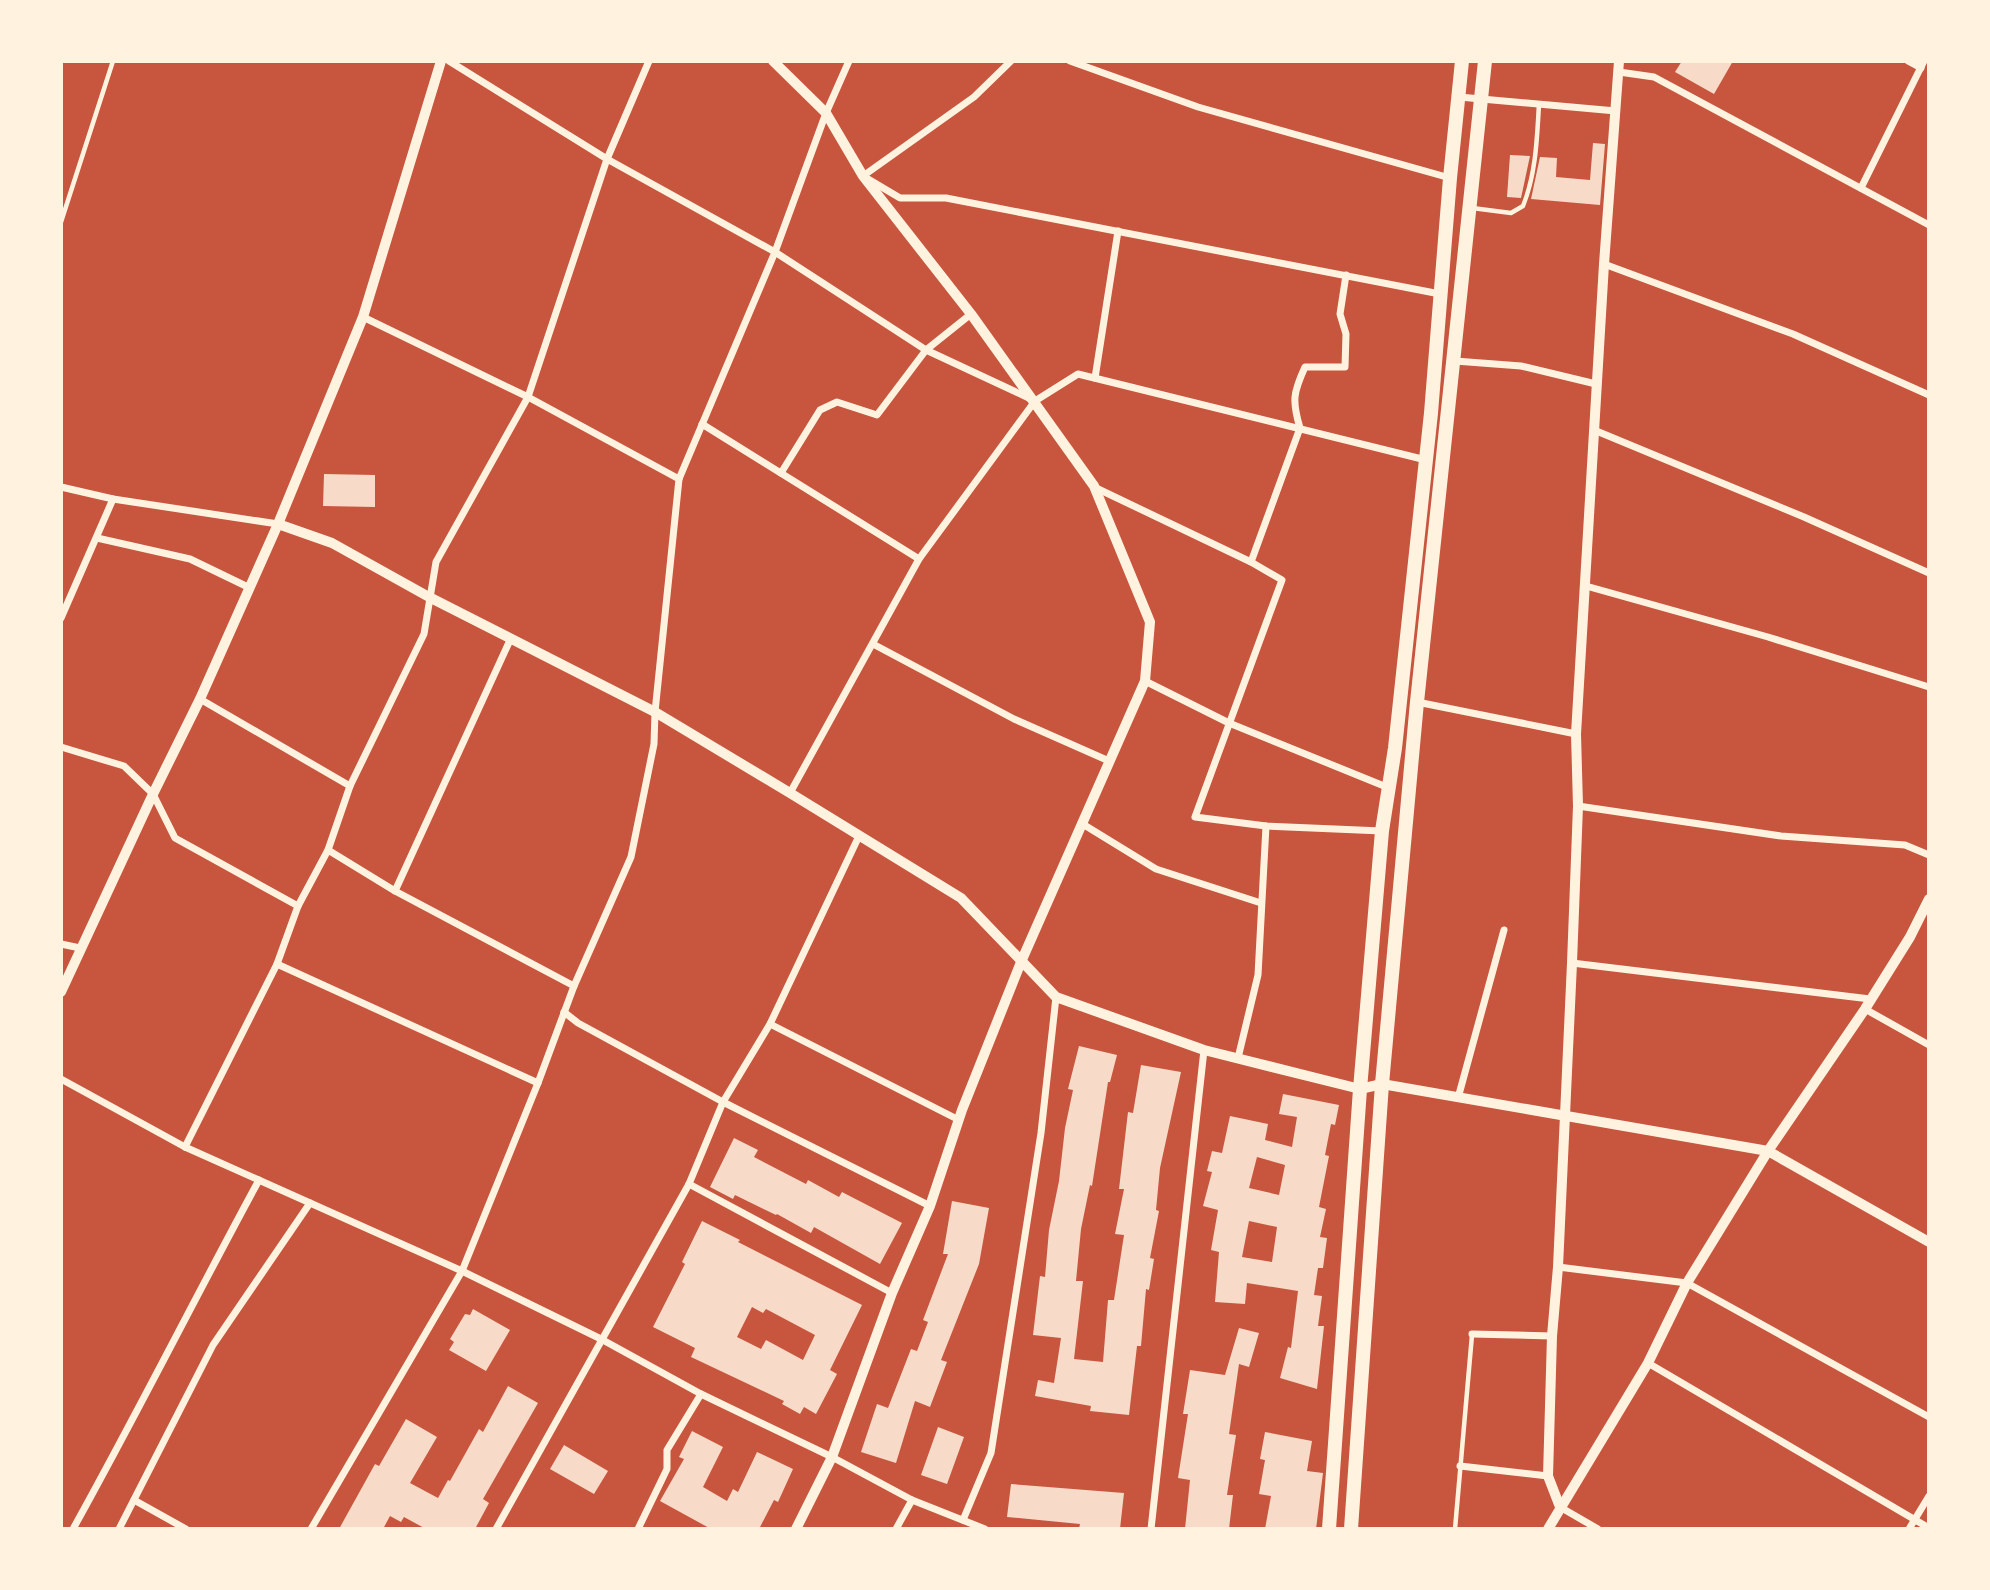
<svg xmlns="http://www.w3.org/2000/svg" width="1990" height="1590" font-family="'Fira Sans Condensed',sans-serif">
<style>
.building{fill:#f7dbc8;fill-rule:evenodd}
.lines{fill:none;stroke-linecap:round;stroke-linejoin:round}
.service{stroke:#fff3e0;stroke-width:4.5}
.minor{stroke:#fff3e0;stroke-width:7}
.tertiary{stroke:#fff3e0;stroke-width:10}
.primary{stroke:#fff3e0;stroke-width:14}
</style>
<rect width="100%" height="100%" fill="#c8553d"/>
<g class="building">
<path d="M 1682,61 L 1733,61 L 1714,94 L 1675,72 Z"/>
<path d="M 1593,143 L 1605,144 L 1600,205 L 1531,199 L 1540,157 L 1557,158 L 1556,177 L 1590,180 Z"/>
<path d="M 1510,155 L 1530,156 L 1521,198 L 1507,197 Z"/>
<path d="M 324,474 L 375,475 L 375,507 L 323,506 Z"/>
<path d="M 1079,1046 L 1117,1055 L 1110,1082 L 1108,1082 L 1092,1186 L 1090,1185 L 1081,1229 L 1076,1281 L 1083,1281 L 1074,1359 L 1103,1362 L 1108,1300 L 1114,1300 L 1124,1235 L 1115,1234 L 1124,1189 L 1119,1189 L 1128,1112 L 1133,1113 L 1141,1065 L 1181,1072 L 1160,1168 L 1156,1210 L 1159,1211 L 1150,1258 L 1154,1259 L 1149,1290 L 1146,1289 L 1141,1346 L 1137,1346 L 1129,1415 L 1090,1411 L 1091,1406 L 1035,1396 L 1038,1380 L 1054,1383 L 1061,1338 L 1033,1335 L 1040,1276 L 1045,1277 L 1049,1230 L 1059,1181 L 1065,1128 L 1073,1090 L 1068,1089 Z"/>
<path d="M 1283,1094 L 1339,1105 L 1335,1125 L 1331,1124 L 1325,1155 L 1329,1156 L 1319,1207 L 1326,1209 L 1320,1237 L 1327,1238 L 1323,1268 L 1318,1268 L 1314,1295 L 1322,1296 L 1318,1326 L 1324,1326 L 1317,1389 L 1280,1378 L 1288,1347 L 1291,1348 L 1298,1291 L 1247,1283 L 1245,1304 L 1215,1302 L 1219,1252 L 1211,1250 L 1218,1210 L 1203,1206 L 1212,1172 L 1207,1171 L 1212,1151 L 1222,1153 L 1230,1116 L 1268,1124 L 1265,1140 L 1292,1147 L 1297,1117 L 1279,1114 ZM 1257,1157 L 1285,1165 L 1279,1195 L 1249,1188 ZM 1249,1221 L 1277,1227 L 1272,1262 L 1242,1257 Z"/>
<path d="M 734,1138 L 758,1150 L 754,1157 L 806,1184 L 808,1180 L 839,1197 L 842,1192 L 902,1223 L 880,1264 L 814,1227 L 811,1233 L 777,1214 L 776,1215 L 735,1195 L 733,1199 L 710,1187 Z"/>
<path d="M 952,1201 L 989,1208 L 979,1264 L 941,1360 L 947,1362 L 930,1407 L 915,1401 L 896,1463 L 861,1452 L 877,1404 L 888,1408 L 911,1349 L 917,1351 L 928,1322 L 923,1320 L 948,1254 L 943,1254 Z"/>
<path d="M 702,1221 L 740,1240 L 738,1242 L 862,1305 L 830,1370 L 837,1374 L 816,1414 L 804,1407 L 800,1414 L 782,1404 L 784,1401 L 691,1357 L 695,1348 L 653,1327 L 685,1264 L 682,1262 ZM 752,1307 L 763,1313 L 766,1309 L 815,1335 L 803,1360 L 766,1340 L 761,1349 L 737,1337 Z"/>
<path d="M 473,1309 L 510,1330 L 486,1371 L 449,1350 L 454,1342 L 450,1339 L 465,1314 L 470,1315 Z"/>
<path d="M 1239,1328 L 1259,1333 L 1249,1367 L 1239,1364 L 1229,1434 L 1236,1435 L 1227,1495 L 1233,1495 L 1229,1529 L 1185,1529 L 1190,1480 L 1178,1478 L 1188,1414 L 1183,1414 L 1190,1370 L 1225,1375 Z"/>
<path d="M 508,1386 L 538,1403 L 483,1499 L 489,1503 L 475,1529 L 426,1529 L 404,1517 L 401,1522 L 390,1516 L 383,1529 L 339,1529 L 375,1464 L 379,1466 L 406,1419 L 437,1437 L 410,1483 L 438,1498 L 448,1480 L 450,1481 L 479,1429 L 483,1432 Z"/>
<path d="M 938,1427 L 964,1437 L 947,1484 L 921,1475 Z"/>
<path d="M 692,1431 L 723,1447 L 703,1487 L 727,1501 L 733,1489 L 738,1492 L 757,1452 L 793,1469 L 778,1502 L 774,1500 L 759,1529 L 711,1529 L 660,1501 L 684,1459 L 679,1457 Z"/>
<path d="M 1265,1432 L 1312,1441 L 1307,1471 L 1323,1473 L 1316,1529 L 1265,1529 L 1271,1496 L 1259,1494 L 1265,1460 L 1260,1459 Z"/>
<path d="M 564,1445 L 608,1471 L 594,1494 L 550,1469 Z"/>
<path d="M 1011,1484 L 1124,1493 L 1120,1529 L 1079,1529 L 1080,1524 L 1007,1517 Z"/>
</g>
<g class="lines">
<g class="service">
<path d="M 1472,208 L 1511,213 L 1523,206 C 1536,174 1537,138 1539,104"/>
<path d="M 61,222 L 113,61"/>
<path d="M 1455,1529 L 1472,1335"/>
</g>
<g class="minor">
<path d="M 449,61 L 607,159 L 775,252 L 926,350 L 1031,399"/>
<path d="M 1011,61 L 974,97 L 863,176 L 900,198 L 946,198 L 1440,294"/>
<path d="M 1070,61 L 1198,107 L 1450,178"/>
<path d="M 1908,61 L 1921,68"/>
<path d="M 1619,72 L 1654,77 L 1929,225"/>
<path d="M 1459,97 L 1616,111"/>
<path d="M 1861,188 L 1924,61"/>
<path d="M 1604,264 L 1793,334 L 1929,395"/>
<path d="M 363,317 L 528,397 L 679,479"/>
<path d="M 1455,361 L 1521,366 L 1596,384"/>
<path d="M 1095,378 L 1118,231"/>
<path d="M 702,424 L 919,559"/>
<path d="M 1594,430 L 1804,517 L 1929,573"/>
<path d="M 781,473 L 820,410 L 837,402 L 877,415 L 926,350 L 971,314"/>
<path d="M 61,487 L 113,499 L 278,524"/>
<path d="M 1094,487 L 1251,562 L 1282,580 L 1195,817 L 1266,826 L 1382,831"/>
<path d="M 97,538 L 190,559 L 250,588"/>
<path d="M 1251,562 L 1300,428 C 1292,401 1293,393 1305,367 L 1345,367 L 1346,334 L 1340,314 L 1346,275"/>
<path d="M 1586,586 L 1768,637 L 1929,687"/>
<path d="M 61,618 L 113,499"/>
<path d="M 873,644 L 1014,719 L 1109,761"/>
<path d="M 1145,681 L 1229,723 L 1389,788"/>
<path d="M 200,699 L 350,786"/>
<path d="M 1417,702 L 1576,734"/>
<path d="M 61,747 L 124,766 L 153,794 L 175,838 L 298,906"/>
<path d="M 790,793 L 919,559 L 1035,401 L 1078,374 L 1426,460"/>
<path d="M 1578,806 L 1781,836 L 1905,845 L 1929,855"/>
<path d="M 1081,823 L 1156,869 L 1261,903"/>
<path d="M 328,850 L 395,891 L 574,986"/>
<path d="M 395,891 L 511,638"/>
<path d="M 61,944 L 80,948"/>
<path d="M 1572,963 L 1870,999"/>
<path d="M 277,964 L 538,1083"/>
<path d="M 1865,1009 L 1929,1045"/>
<path d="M 564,1012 L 578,1023 L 723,1102 L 930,1206"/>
<path d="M 770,1024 L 959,1120"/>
<path d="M 1238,1058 L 1258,975 L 1266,826"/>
<path d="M 61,1079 L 185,1147 L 462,1271 L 601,1339 L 701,1394 L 832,1457 L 912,1500 L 985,1529"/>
<path d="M 1458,1098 L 1504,930"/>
<path d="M 185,1147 L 277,964 L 298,906 L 328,850 L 350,786 L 424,634 L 436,562 L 528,397 L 607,159 L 649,61"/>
<path d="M 689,1184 L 892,1293"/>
<path d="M 1558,1267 L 1687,1283 L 1929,1417"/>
<path d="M 1472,1334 L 1552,1336"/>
<path d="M 1648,1363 L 1929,1528"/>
<path d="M 1460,1466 L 1548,1476"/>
<path d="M 134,1500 L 186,1529"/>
<path d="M 1560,1507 L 1598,1529"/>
<path d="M 963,1520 L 991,1453 L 1041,1133 L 1056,997"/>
<path d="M 73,1529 C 137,1414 196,1296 259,1180"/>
<path d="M 119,1529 L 213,1345 L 310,1203"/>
<path d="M 311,1529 L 462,1271 L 538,1083 L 574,986 L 631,857 L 654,744 L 655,712 L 679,479 L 775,252 L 826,113 L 849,61"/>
<path d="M 496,1529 L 689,1184 L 723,1102 L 770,1024 L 859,836"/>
<path d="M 638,1529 L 667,1469 L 667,1450 L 701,1394"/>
<path d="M 896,1529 L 912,1500"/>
<path d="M 1151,1529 L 1204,1050"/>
<path d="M 1909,1529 L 1929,1496"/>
</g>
<g class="tertiary">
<path d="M 773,61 L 826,113 L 863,176 L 971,314 L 1094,486 L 1150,622 L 1145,681 L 1021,962 L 962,1110 L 930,1206 L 892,1293 L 832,1457 L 796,1529"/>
<path d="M 278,524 L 332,543 L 429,597 L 655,712 L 790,793 L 961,898 L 1056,997 L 1204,1050 L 1360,1089 L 1382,1084 L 1768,1151 L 1929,1242"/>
<path d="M 61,992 L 153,794 L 200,699 L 278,524 L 363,317 L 441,61"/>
<path d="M 1560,1507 L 1548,1476 L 1552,1336 L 1558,1267 L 1572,963 L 1578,806 L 1576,734 L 1604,264 L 1619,61"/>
<path d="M 1548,1529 L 1648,1363 L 1687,1283 L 1768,1151 L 1865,1009 L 1910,937 L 1929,899"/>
</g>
<g class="primary">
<path d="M 1329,1529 L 1360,1089 L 1382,831 L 1395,748 L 1431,413 L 1450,178 L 1462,61"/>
<path d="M 1351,1529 L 1382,1084 L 1417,702 L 1485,61"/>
</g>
</g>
<rect width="1990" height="1590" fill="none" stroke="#fff3e0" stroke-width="126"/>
</svg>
